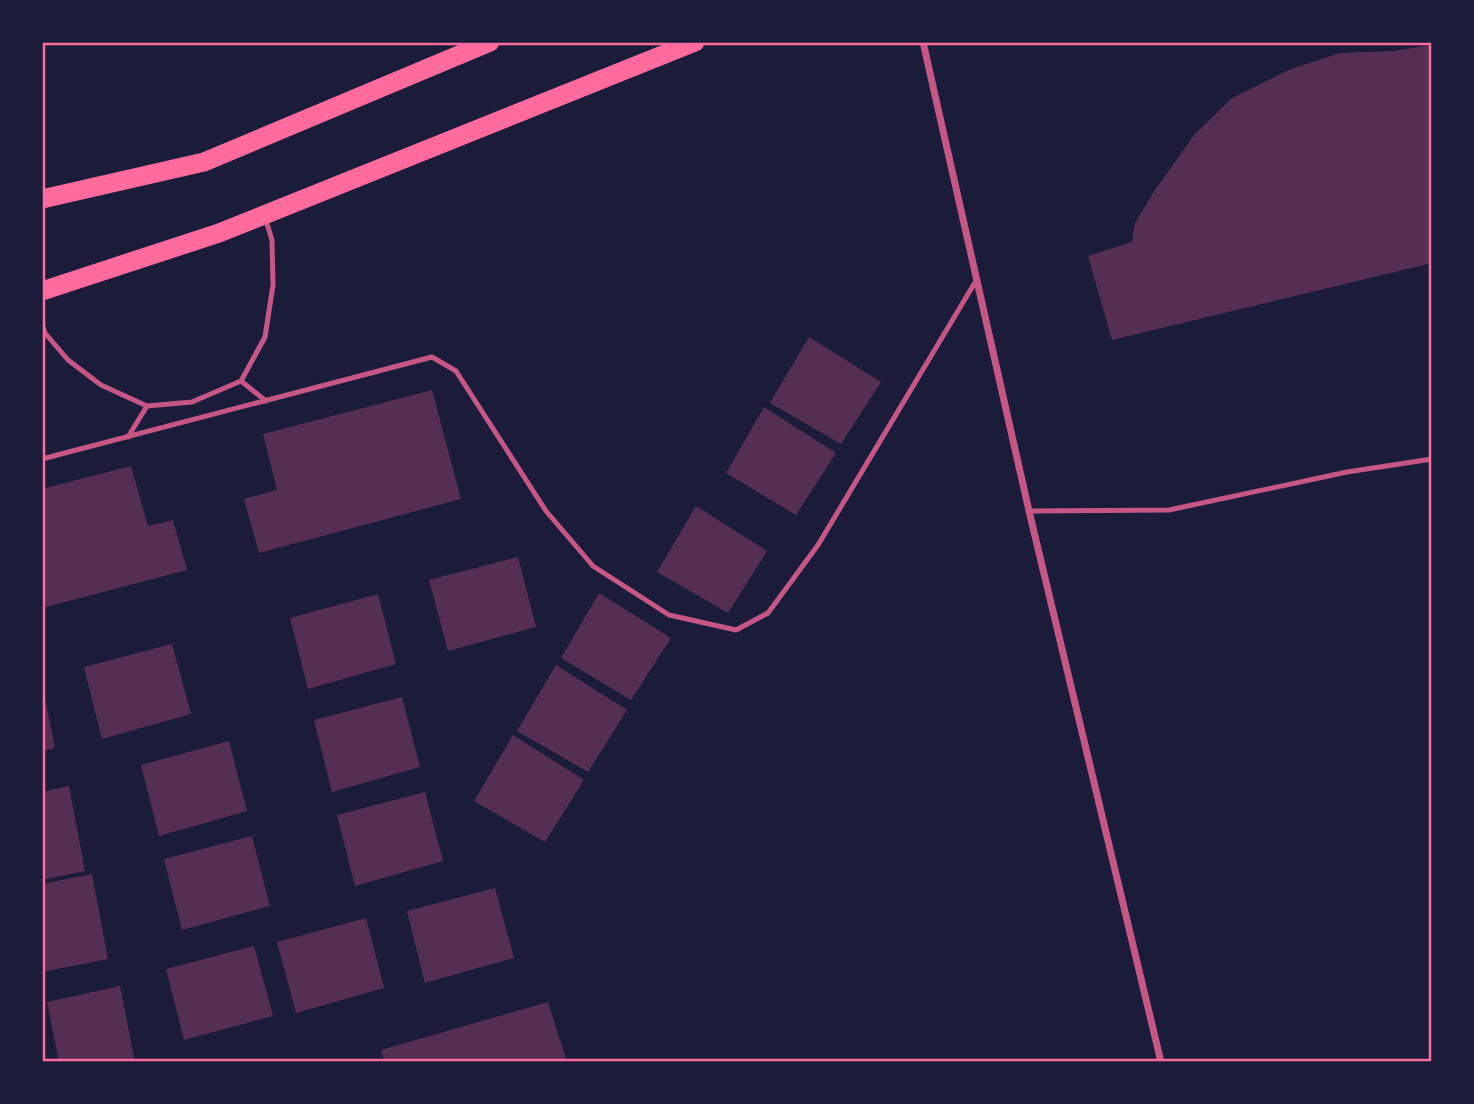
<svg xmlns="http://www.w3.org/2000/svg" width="1474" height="1104" font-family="'Fira Sans Condensed',sans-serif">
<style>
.building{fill:#542f53}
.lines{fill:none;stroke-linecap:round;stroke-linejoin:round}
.service{stroke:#c65784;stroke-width:5}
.minor{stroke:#c65784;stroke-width:7}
.trunk{stroke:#ff6b9d;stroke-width:19}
.neatline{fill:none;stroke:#ff6b9d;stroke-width:2.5}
</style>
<rect width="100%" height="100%" fill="#1b1b3a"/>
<g class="building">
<path d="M 1432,45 L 1432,263 L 1112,340 L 1088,256 L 1132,242 L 1135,223 L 1155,190 L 1194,135 L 1232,98 L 1291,69 L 1340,53 L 1393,51 Z"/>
<path d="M 809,337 L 881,382 L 841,444 L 770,403 Z"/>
<path d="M 432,390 L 461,499 L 259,553 L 244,499 L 277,490 L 263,434 Z"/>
<path d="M 764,407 L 836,453 L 796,515 L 726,473 Z"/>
<path d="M 131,466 L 148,526 L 173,520 L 187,570 L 42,608 L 42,489 Z"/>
<path d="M 696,506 L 767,551 L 728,613 L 657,572 Z"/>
<path d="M 518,557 L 536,627 L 448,651 L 429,580 Z"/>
<path d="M 599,593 L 671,638 L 631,700 L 561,658 Z"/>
<path d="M 378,594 L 396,664 L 308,689 L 290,618 Z"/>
<path d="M 172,644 L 191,714 L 102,739 L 84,667 Z"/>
<path d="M 556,665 L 627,710 L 588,772 L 517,731 Z"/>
<path d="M 42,688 L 43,688 L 55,748 L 42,751 Z"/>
<path d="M 402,697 L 420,767 L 332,792 L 314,720 Z"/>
<path d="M 513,735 L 584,780 L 545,842 L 474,801 Z"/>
<path d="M 229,741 L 247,811 L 159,836 L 141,765 Z"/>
<path d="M 69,786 L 85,871 L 42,880 L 42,792 Z"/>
<path d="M 425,792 L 443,861 L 355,886 L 337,815 Z"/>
<path d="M 252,836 L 270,906 L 182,930 L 164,859 Z"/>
<path d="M 92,874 L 108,959 L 42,972 L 42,884 Z"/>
<path d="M 495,888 L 514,958 L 425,983 L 407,911 Z"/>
<path d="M 366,918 L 384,988 L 296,1013 L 277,942 Z"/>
<path d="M 254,946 L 273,1016 L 184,1040 L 166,969 Z"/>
<path d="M 120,986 L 135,1062 L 59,1062 L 47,1002 Z"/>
<path d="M 548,1002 L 567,1062 L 384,1062 L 381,1050 Z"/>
</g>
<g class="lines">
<g class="service">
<path d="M 42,324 L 45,333 L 68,360 L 101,385 L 147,406 L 192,402 L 241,381 L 265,337 L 273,285 L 272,240 L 265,217"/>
<path d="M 241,381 L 266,401"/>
<path d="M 128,437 L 147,406"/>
<path d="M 42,459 L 432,357 L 456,371 L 546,511 L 593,566 L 669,615 L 736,630 L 768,613 L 818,545 L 977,279"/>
<path d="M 1029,511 L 1169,510 L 1347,472 L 1432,459"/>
</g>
<path class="minor" d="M 923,42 L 1029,511 L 1161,1062"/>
<g class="trunk">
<path d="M 42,199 L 204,162 L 490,42"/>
<path d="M 42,291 L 219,233 L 695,42"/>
</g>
</g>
<rect width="1474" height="1104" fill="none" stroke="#1b1b3a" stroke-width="88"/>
<rect x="44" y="44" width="1386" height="1016" class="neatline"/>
</svg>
